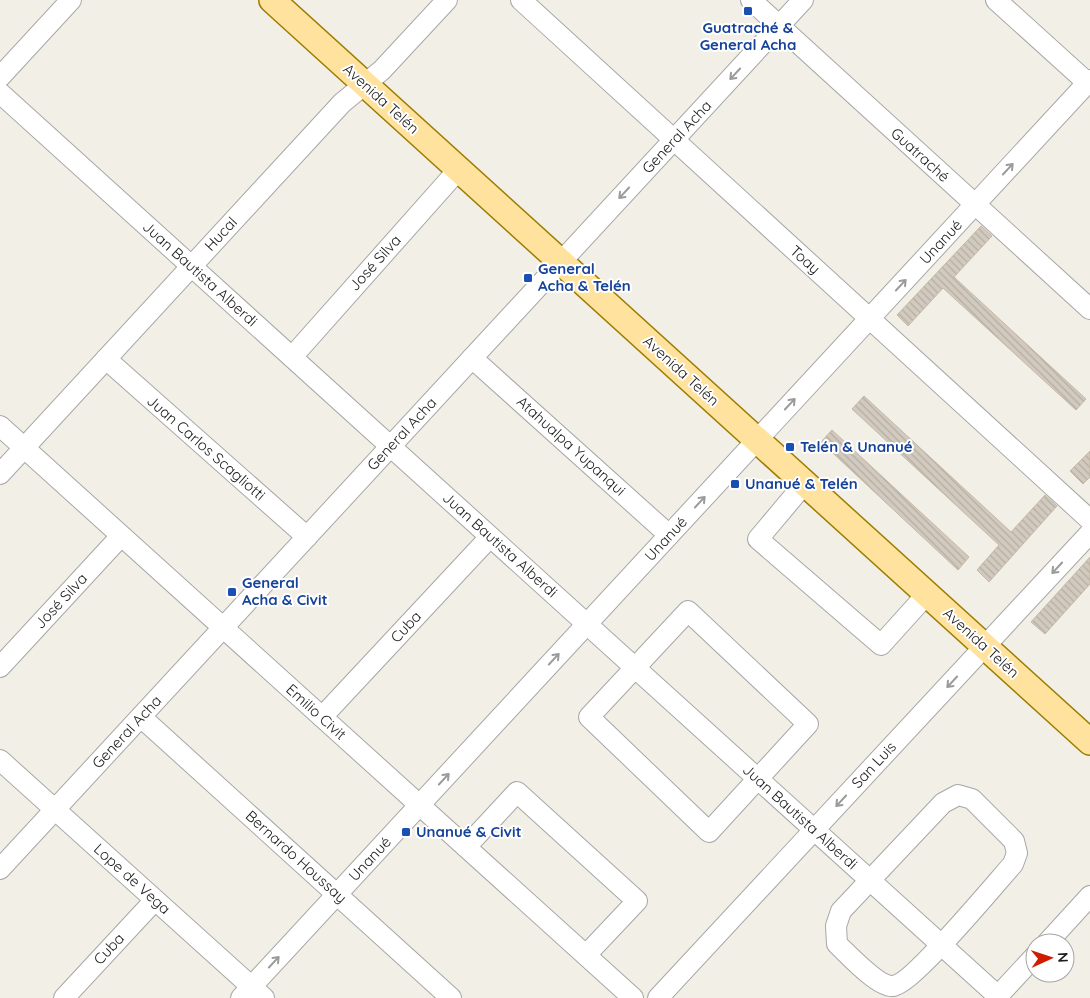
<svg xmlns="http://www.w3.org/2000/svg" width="1090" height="998" font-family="Quicksand,sans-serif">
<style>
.building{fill:url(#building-back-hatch);stroke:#c5b8a6}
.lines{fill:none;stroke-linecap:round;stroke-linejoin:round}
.minor-casing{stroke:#a7a7a7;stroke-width:22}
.major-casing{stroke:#9c7d00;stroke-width:28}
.minor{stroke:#fff;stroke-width:20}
.major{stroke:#ffe29d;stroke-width:25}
.oneway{stroke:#9b9b9b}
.transit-dot{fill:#1a4fb4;stroke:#fff;stroke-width:2}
.labels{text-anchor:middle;stroke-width:4;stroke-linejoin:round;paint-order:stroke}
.transit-label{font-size:15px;font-weight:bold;fill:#164399;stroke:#fff;text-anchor:start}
.street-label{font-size:15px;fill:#202020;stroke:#fff}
</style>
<defs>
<pattern id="building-back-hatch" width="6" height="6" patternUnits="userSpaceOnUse" patternTransform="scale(1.25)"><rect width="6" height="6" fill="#d2cabe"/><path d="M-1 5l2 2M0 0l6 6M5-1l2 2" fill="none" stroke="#b4ada3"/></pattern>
</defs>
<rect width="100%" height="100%" fill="#f2efe6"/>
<g class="building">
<path d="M 981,226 L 992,236 L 954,277 L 1086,399 L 1076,410 L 943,288 L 908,326 L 897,315 Z"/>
<path d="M 864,396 L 1011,532 L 1045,495 L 1057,506 L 989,582 L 977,570 L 999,545 L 852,409 Z"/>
<path d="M 832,430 L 969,557 L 958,570 L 821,442 Z"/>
<path d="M 1090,451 L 1090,477 L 1083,484 L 1070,471 Z"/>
<path d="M 1090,557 L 1090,584 L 1045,634 L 1031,622 Z"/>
</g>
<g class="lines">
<g class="minor-casing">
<g id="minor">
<path d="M 521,0 L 1090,520"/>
<path d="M 751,0 L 1090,309"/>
<path d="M 996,0 L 1090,85"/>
<path d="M 0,77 L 71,0"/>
<path d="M 0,93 L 1000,998"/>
<path d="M 292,357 L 459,169"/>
<path d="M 472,358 L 669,535"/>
<path d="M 106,359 L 307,537"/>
<path d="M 0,426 L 633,998"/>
<path d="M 0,474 L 342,103 L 382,70 L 447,0"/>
<path d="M 805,483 L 758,539 L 881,645 L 927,594"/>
<path d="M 688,611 L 808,724 L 709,832 L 589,717 Z"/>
<path d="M 0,667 L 121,536"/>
<path d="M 141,717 L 451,998"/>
<path d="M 322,717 L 490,537"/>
<path d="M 0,760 L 264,998"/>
<path d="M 958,795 L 972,799 L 1014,841 L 1017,853 L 1013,864 C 996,883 911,986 892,986 C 877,986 849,955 837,944 L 836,926 L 841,911 L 943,803 Z"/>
<path d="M 466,847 L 517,792 L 637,901 L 586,955"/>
<path d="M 0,869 L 803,0"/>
<path d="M 1047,943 L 1090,896"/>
<path d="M 64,998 L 155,900"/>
<path d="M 241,998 L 1090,80"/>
<path d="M 658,998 L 1090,533"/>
<path d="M 996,998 L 1035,956"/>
</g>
</g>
<g class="major-casing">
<path id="major" d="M 272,0 L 1090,742"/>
</g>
<use href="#minor" class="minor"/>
<use href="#major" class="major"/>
</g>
<defs><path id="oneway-shaft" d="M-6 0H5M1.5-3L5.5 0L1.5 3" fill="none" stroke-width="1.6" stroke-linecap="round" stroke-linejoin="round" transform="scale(1.25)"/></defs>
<g class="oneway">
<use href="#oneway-shaft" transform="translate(735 74) rotate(133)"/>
<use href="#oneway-shaft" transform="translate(1008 169) rotate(-47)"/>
<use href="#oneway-shaft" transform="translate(624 193) rotate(133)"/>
<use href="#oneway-shaft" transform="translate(901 285) rotate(-47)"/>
<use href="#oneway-shaft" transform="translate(790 404) rotate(-47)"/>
<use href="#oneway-shaft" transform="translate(700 502) rotate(-47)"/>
<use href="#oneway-shaft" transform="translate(1057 568) rotate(133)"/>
<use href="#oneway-shaft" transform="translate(554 659) rotate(-47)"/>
<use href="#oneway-shaft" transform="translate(952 682) rotate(133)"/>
<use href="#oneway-shaft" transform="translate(444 779) rotate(-47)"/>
<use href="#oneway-shaft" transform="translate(841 801) rotate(133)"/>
<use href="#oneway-shaft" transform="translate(274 962) rotate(-47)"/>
</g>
<g class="transit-dot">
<rect x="743" y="6" width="10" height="10" rx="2.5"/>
<rect x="523" y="273" width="10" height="10" rx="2.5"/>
<rect x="785" y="442" width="10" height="10" rx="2.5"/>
<rect x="730" y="479" width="10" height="10" rx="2.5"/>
<rect x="227" y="587" width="10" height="10" rx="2.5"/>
<rect x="401" y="827" width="10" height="10" rx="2.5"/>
</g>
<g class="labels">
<g class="transit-label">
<text x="748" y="33" text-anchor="middle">Guatraché &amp;<tspan x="748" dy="17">General Acha</tspan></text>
<text x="538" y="274">General<tspan x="538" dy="17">Acha &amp; Telén</tspan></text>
<text x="800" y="452">Telén &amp; Unanué</text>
<text x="745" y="489">Unanué &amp; Telén</text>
<text x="242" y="588">General<tspan x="242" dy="17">Acha &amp; Civit</tspan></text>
<text x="416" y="837">Unanué &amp; Civit</text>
</g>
<g class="street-label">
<text transform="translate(381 99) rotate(42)" y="5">Avenida Telén</text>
<text transform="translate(677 137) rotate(-47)" y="5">General Acha</text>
<text transform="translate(920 155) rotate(42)" y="5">Guatraché</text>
<text transform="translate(221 234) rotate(-47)" y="5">Hucal</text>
<text transform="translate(941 242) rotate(-47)" y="5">Unanué</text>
<text transform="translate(805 260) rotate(42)" y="5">Toay</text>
<text transform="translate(375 263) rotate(-48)" y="5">José Silva</text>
<text transform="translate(200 274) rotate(42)" y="5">Juan Bautista Alberdi</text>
<text transform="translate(681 371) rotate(42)" y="5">Avenida Telén</text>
<text transform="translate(402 434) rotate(-47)" y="5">General Acha</text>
<text transform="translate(571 446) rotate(42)" y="5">Atahualpa Yupanqui</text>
<text transform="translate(206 448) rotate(41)" y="5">Juan Carlos Scagliotti</text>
<text transform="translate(666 539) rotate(-47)" y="5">Unanué</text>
<text transform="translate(500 545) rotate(42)" y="5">Juan Bautista Alberdi</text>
<text transform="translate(61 601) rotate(-47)" y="5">José Silva</text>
<text transform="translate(406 627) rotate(-47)" y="5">Cuba</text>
<text transform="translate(981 643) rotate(42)" y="5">Avenida Telén</text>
<text transform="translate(316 712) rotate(42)" y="5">Emilio Civit</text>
<text transform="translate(127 732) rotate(-47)" y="5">General Acha</text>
<text transform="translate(874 765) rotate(-47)" y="5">San Luis</text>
<text transform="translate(800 817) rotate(42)" y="5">Juan Bautista Alberdi</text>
<text transform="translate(296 857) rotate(42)" y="5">Bernardo Houssay</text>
<text transform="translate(370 859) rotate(-47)" y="5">Unanué</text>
<text transform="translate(132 879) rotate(42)" y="5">Lope de Vega</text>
<text transform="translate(109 949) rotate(-47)" y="5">Cuba</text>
</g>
</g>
<g transform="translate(1050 958) rotate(87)"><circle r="24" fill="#ffffff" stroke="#a6a6a6"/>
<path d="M0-4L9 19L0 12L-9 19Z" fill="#d01c00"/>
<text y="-8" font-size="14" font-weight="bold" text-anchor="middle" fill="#202020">N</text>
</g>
</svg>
